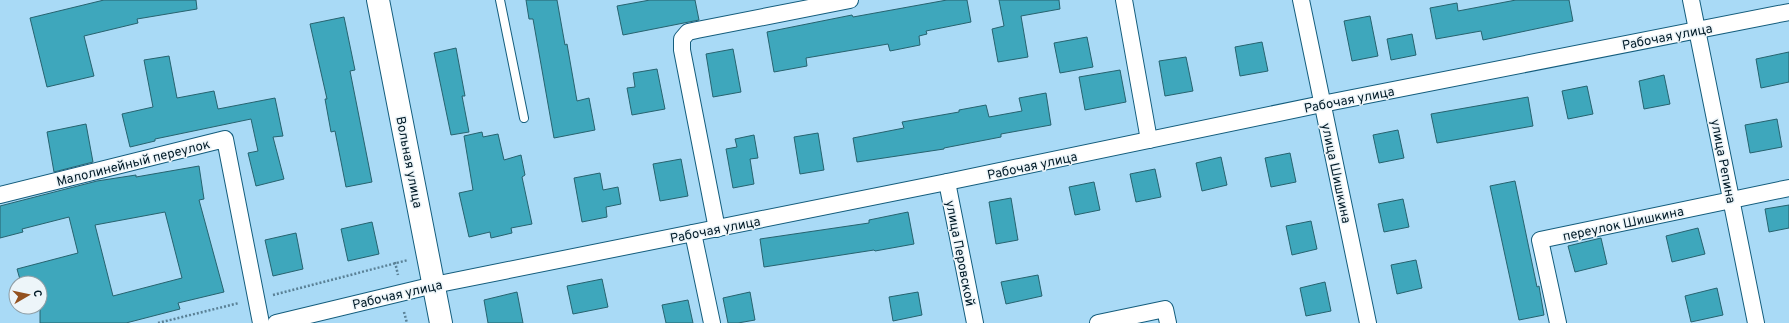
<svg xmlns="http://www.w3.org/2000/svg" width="1789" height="323" font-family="Overpass,sans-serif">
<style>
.building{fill:#3ea7bc;stroke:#27636f;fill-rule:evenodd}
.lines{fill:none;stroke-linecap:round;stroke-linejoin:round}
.lane-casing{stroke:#145d7d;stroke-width:10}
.street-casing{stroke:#145d7d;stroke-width:18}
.secondary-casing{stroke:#145d7d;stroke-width:24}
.path{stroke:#5a8196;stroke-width:2.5;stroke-dasharray:2 2;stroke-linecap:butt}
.lane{stroke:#fff;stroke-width:8}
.street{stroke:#fff;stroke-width:16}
.secondary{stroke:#fff;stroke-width:22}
.labels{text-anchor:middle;stroke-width:3;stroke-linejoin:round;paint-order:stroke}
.street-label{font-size:13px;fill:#001a27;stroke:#edf5f9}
</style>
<rect width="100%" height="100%" fill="#a9daf6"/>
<g class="building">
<path d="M 104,0 L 196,0 L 197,9 L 137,19 L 138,23 L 84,36 L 94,76 L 47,87 L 30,18 Z"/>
<path d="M 526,0 L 557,0 L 565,45 L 567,44 L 577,101 L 589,98 L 595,130 L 554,138 L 533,19 L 529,19 Z"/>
<path d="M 650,0 L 695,0 L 699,20 L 623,35 L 617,6 Z"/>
<path d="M 947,0 L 967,0 L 971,22 L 926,31 L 927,34 L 919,36 L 920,45 L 890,51 L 888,44 L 806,58 L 807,66 L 774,72 L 767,32 L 852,15 L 853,17 Z"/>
<path d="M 999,0 L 1059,0 L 1060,9 L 1021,16 L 1028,57 L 998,62 L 992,29 L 1004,26 Z"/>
<path d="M 1516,0 L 1569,0 L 1573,21 L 1483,40 L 1481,31 L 1436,39 L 1430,8 L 1457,3 L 1458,11 Z"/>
<path d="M 1370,16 L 1378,56 L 1352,61 L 1344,21 Z"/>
<path d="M 344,17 L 355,70 L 350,71 L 372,182 L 346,187 L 335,131 L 331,132 L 325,99 L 327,99 L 310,24 Z"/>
<path d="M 1412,34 L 1416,55 L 1391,60 L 1387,39 Z"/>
<path d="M 1087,37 L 1093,67 L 1060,73 L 1054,43 Z"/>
<path d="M 1262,42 L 1268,71 L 1240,76 L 1235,47 Z"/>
<path d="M 456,48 L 465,96 L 462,96 L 469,132 L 451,135 L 434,53 Z"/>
<path d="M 733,49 L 741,92 L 713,97 L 706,54 Z"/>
<path d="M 1789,52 L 1789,82 L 1761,88 L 1756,59 Z"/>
<path d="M 169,56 L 177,98 L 214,91 L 218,109 L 275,98 L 283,136 L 273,137 L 284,179 L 256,186 L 248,153 L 258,151 L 251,119 L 155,139 L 155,141 L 130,147 L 122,114 L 153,107 L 144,60 Z"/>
<path d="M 1186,57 L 1193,91 L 1165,96 L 1159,61 Z"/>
<path d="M 657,69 L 665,109 L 632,115 L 627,88 L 635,87 L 633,73 Z"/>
<path d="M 1120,70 L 1126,102 L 1085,110 L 1079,77 Z"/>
<path d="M 1664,75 L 1670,104 L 1644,109 L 1639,81 Z"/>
<path d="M 1587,86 L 1593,114 L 1568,119 L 1562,91 Z"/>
<path d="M 1046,93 L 1051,125 L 1001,134 L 1001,137 L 944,148 L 944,149 L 857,162 L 853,138 L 904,128 L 902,122 L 959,112 L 959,110 L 986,105 L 989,117 L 1022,111 L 1019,98 Z"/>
<path d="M 1528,97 L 1533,126 L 1437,143 L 1431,114 Z"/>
<path d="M 1777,119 L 1782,147 L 1750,153 L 1745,125 Z"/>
<path d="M 86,124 L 93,162 L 54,172 L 47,132 Z"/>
<path d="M 1398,130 L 1404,158 L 1379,163 L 1373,135 Z"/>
<path d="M 482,132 L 483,137 L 498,134 L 504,160 L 521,155 L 525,175 L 522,177 L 532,224 L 511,228 L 512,233 L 491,238 L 490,232 L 469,237 L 459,193 L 473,190 L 464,136 Z"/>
<path d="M 818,133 L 824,170 L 800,174 L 794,137 Z"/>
<path d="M 754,135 L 758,158 L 750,159 L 754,184 L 733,188 L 726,149 L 737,147 L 735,139 Z"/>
<path d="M 1290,153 L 1296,182 L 1271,187 L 1265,158 Z"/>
<path d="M 1221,157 L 1227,185 L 1202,191 L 1196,163 Z"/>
<path d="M 681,159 L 688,196 L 660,201 L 653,164 Z"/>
<path d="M 199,166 L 204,199 L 199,200 L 224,292 L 178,303 L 180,309 L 126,323 L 40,323 L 40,283 L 21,283 L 17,269 L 78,253 L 69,217 L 22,229 L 23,232 L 0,238 L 0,206 L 97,181 L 136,175 L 136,177 ZM 165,212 L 182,278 L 113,296 L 95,225 Z"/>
<path d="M 1155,169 L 1161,197 L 1136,202 L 1130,174 Z"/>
<path d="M 600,173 L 603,190 L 618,187 L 621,204 L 606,207 L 607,217 L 582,222 L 574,178 Z"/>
<path d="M 1515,181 L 1537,287 L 1539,286 L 1544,315 L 1519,320 L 1490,186 Z"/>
<path d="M 1094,182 L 1100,210 L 1075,215 L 1069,187 Z"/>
<path d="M 1011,198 L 1018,240 L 996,244 L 989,202 Z"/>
<path d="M 1403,199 L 1409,227 L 1384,232 L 1378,204 Z"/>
<path d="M 1789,205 L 1789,228 L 1769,232 L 1765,209 Z"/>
<path d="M 908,212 L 914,244 L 875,251 L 874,250 L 764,267 L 760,239 L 869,223 L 869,220 Z"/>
<path d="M 1311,221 L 1317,249 L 1292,255 L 1286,226 Z"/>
<path d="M 372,222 L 379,254 L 348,261 L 341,229 Z"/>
<path d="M 1698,228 L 1705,254 L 1672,262 L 1666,236 Z"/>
<path d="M 296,233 L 303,269 L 273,276 L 265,240 Z"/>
<path d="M 1601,238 L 1607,264 L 1575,272 L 1568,246 Z"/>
<path d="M 1416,260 L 1422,288 L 1397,294 L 1391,265 Z"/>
<path d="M 1038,275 L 1042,296 L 1006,304 L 1001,282 Z"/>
<path d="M 602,279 L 608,307 L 573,314 L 567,286 Z"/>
<path d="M 1325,282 L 1331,311 L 1306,316 L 1300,288 Z"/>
<path d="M 1717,288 L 1723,315 L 1691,322 L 1685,296 Z"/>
<path d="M 517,292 L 523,323 L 488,323 L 484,300 Z"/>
<path d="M 750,292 L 755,320 L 738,323 L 728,323 L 723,298 Z"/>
<path d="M 918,292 L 922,315 L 893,321 L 889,297 Z"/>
<path d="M 688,300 L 693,323 L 666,323 L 662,305 Z"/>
</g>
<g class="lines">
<g class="lane-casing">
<path id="lane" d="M 500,0 L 524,118"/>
</g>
<g class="street-casing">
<g id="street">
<path d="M 1124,0 L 1149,140"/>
<path d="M 1301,0 L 1368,323"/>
<path d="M 1691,0 L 1756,323"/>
<path d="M 947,182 L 975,323"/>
<path d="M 0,195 L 225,139 L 261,323"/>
<path d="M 717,229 L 682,50 L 682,39 L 688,32 L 697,30 L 850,0"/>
<path d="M 693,233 L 712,323"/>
<path d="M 276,323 L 434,285 L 947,182 L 1322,104 L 1789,12"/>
<path d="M 1098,323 L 1165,309 L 1168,323"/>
<path d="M 1558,323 L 1540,240 L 1789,188"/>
</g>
</g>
<g class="secondary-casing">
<path id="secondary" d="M 378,0 L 441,323"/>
</g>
<g class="path">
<path d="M 395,262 L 398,275"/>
<path d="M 273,295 L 408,260"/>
<path d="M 404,312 L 407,323"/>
<path d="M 158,323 L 239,303"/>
</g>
<use href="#lane" class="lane"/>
<use href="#street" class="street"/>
<use href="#secondary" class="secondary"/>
</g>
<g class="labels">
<g class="street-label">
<text transform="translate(1667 36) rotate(-11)" y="5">Рабочая улица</text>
<text transform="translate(1349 99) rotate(-11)" y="5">Рабочая улица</text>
<text transform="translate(1724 161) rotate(79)" y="5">улица Репина</text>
<text transform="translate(133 162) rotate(-14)" y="5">Малолинейный переулок</text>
<text transform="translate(410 162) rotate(79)" y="5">Вольная улица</text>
<text transform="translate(1032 165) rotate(-12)" y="5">Рабочая улица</text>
<text transform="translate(1337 173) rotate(78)" y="5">улица Шишкина</text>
<text transform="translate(1623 223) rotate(-12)" y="5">переулок Шишкина</text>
<text transform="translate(715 229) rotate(-11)" y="5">Рабочая улица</text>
<text transform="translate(961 253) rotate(79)" y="5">улица Перовской</text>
<text transform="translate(397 294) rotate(-13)" y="5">Рабочая улица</text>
</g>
</g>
<g transform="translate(28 295) rotate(81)"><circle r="19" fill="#edf5f9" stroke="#8e9da5"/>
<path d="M0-3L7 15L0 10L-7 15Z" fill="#93511f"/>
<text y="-6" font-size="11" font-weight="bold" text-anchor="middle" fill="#001a27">С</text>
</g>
</svg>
